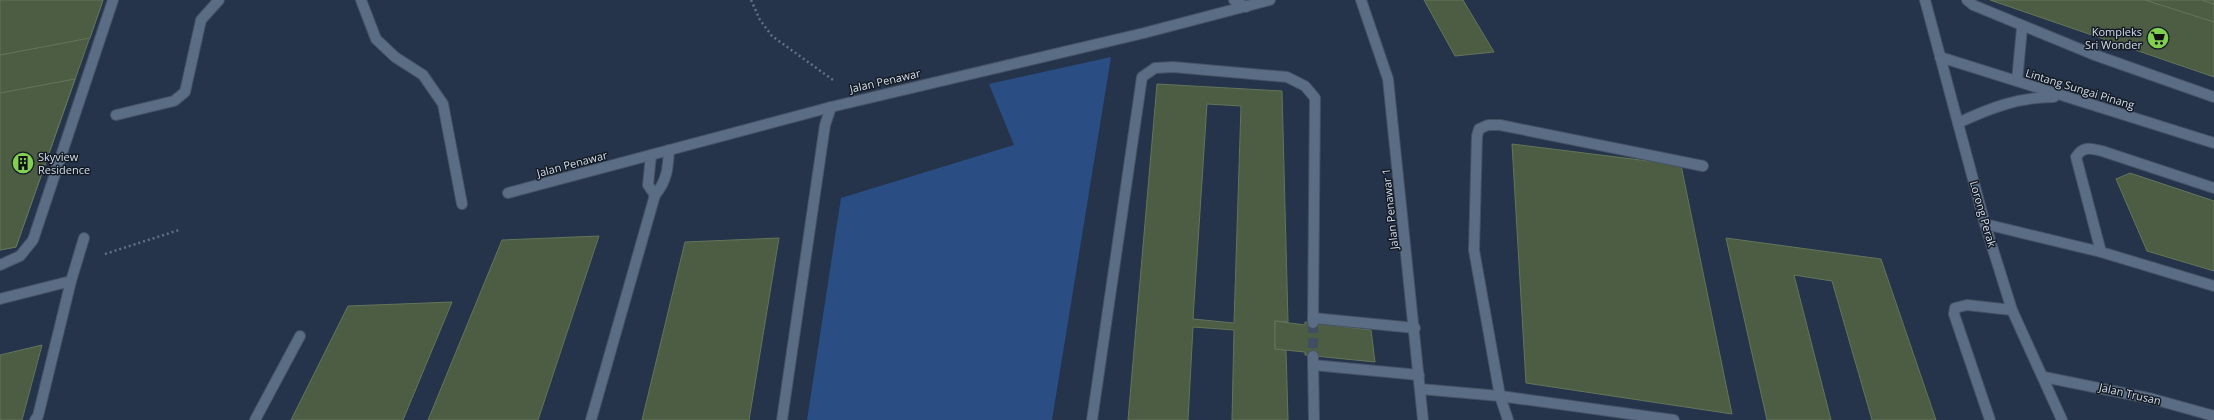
<svg xmlns="http://www.w3.org/2000/svg" width="2214" height="420" font-family="'Open Sans',sans-serif">
<style>
.green{fill:#2a4e84}
.building{fill:#4d5d44;stroke:#63755a;fill-rule:evenodd}
.lines{fill:none;stroke-linecap:round;stroke-linejoin:round}
.minor-tunnel{stroke:#3f4e62;stroke-width:10;stroke-dasharray:10 5;stroke-linecap:butt}
.minor-casing{stroke:#455264;stroke-width:12}
.path{stroke:#647184;stroke-width:2.5;stroke-dasharray:2 3;stroke-linecap:butt}
.minor{stroke:#5b6c85;stroke-width:10}
.labels{text-anchor:middle;stroke-width:3;stroke-linejoin:round;paint-order:stroke}
.poi-label{font-size:11px;fill:#d4deec;stroke:#141b25;text-anchor:end}
.street-label{font-size:11px;fill:#d4deec;stroke:#141b25}
</style>
<rect width="100%" height="100%" fill="#25344a"/>
<path class="green" d="M 1111,57 L 1052,420 L 807,420 L 841,198 L 1014,145 L 989,84 Z"/>
<g class="building">
<path d="M 0,0 L 103,0 L 16,247 L 0,250 Z"/>
<path d="M 0,0 L 103,0 L 90,38 L 0,55 Z"/>
<path d="M 1424,0 L 1463,0 L 1494,52 L 1455,56 Z"/>
<path d="M 1990,0 L 2214,0 L 2214,77 Z"/>
<path d="M 2145,0 L 2201,0 L 2214,4 L 2214,22 Z"/>
<path d="M 75,79 L 16,247 L 0,250 L 0,93 Z"/>
<path d="M 1157,84 L 1282,91 L 1288,322 L 1275,321 L 1275,349 L 1286,350 L 1288,420 L 1232,420 L 1234,330 L 1193,327 L 1188,420 L 1128,420 ZM 1207,104 L 1241,106 L 1234,323 L 1193,319 Z"/>
<path d="M 1512,144 L 1681,165 L 1732,414 L 1526,383 Z"/>
<path d="M 2130,173 L 2214,201 L 2214,271 L 2147,251 L 2116,179 Z"/>
<path d="M 599,236 L 538,420 L 428,420 L 502,240 Z"/>
<path d="M 779,238 L 749,420 L 642,420 L 685,242 Z"/>
<path d="M 1726,238 L 1881,259 L 1936,420 L 1872,420 L 1832,281 L 1794,275 L 1831,420 L 1767,420 Z"/>
<path d="M 452,302 L 403,420 L 291,420 L 348,306 Z"/>
<path d="M 1275,321 L 1305,325 L 1305,322 L 1371,330 L 1375,362 L 1305,355 L 1305,352 L 1275,349 Z"/>
<path d="M 42,345 L 22,420 L 0,420 L 0,355 Z"/>
</g>
<g class="lines">
<path class="minor-tunnel" d="M 1313,323 L 1313,356"/>
<g class="minor-casing">
<g id="minor">
<path d="M 361,0 L 376,39 L 395,57 L 423,75 L 443,104 L 462,204"/>
<path d="M 1234,0 L 1246,7"/>
<path d="M 1361,0 L 1388,79 L 1423,420"/>
<path d="M 1925,0 L 1985,224 L 2012,310 L 2062,420"/>
<path d="M 1967,0 L 1973,5 L 2092,54 L 2214,97"/>
<path d="M 1940,57 L 2214,143"/>
<path d="M 2017,81 L 2022,28"/>
<path d="M 116,115 L 174,101 L 185,92 L 201,20 L 219,0"/>
<path d="M 1958,123 C 1990,108 2019,97 2054,97"/>
<path d="M 651,155 L 648,185 L 655,195"/>
<path d="M 508,193 L 831,107 L 1144,33 L 1270,0"/>
<path d="M 1985,224 L 2101,252 L 2214,286"/>
<path d="M 2101,252 L 2076,157 C 2083,146 2091,148 2102,151 L 2214,188"/>
<path d="M 0,265 L 20,256 L 33,240 L 113,0"/>
<path d="M 0,299 L 71,281"/>
<path d="M 1313,318 L 1415,328"/>
<path d="M 1313,356 L 1314,420"/>
<path d="M 1313,365 L 1419,375"/>
<path d="M 2044,377 L 2153,399 L 2214,416"/>
<path d="M 1420,389 L 1500,396 L 1674,420"/>
<path d="M 35,420 L 38,416 L 71,281 L 84,238"/>
<path d="M 255,420 L 300,336"/>
<path d="M 591,420 L 655,195 C 667,181 668,168 669,150"/>
<path d="M 782,420 L 825,125 L 831,107"/>
<path d="M 1092,420 L 1142,77 L 1155,68 L 1173,67 L 1287,77 L 1305,86 L 1315,98 L 1313,323"/>
<path d="M 1508,420 L 1500,396 L 1474,250 L 1477,136 L 1479,129 L 1488,125 L 1500,125 L 1703,166"/>
<path d="M 1990,420 L 1954,314 L 1955,308 L 1967,305 L 2012,310"/>
</g>
</g>
<g class="path">
<path d="M 751,0 L 760,20 L 772,36 L 833,80"/>
<path d="M 105,254 L 179,230"/>
</g>
<use href="#minor" class="minor"/>
</g>
<defs>
<g id="supermarket-disc" transform="scale(1.15)"><circle r="9.5" fill="#82d04f" stroke="#141b25"/><path d="M-6-5.5h2.5l.6 2H6L4.5 2H-2.5L-4.4-4H-6ZM-1.5 3.2a1.3 1.3 0 1 0 .1 0ZM3 3.2a1.3 1.3 0 1 0 .1 0Z" fill="#111"/></g>
<g id="building-disc" transform="scale(1.15)"><circle r="9.5" fill="#82d04f" stroke="#141b25"/><path d="M-4-6H4V6H1V3H-1V6H-4ZM-2.5-4.3h1.7v1.8h-1.7ZM.8-4.3h1.7v1.8H.8ZM-2.5-1h1.7V.8h-1.7ZM.8-1h1.7V.8H.8Z" fill="#111"/></g>
</defs>
<g fill-rule="evenodd">
<use href="#supermarket-disc" x="2158" y="38"/>
<use href="#building-disc" x="23" y="163"/>
</g>
<g class="labels">
<g class="poi-label">
<text x="2142" y="36">Kompleks<tspan x="2142" dy="13">Sri Wonder</tspan></text>
<text x="38" y="161" text-anchor="start">Skyview<tspan x="38" dy="13">Residence</tspan></text>
</g>
<g class="street-label">
<text transform="translate(885 81) rotate(-13)" y="4">Jalan Penawar</text>
<text transform="translate(2080 89) rotate(17)" y="4">Lintang Sungai Pinang</text>
<text transform="translate(572 164) rotate(-15)" y="4">Jalan Penawar</text>
<text transform="translate(1390 209) rotate(-96)" y="4">Jalan Penawar 1</text>
<text transform="translate(1983 214) rotate(74)" y="4">Lorong Perak</text>
<text transform="translate(2130 394) rotate(13)" y="4">Jalan Trusan</text>
</g>
</g>
</svg>
